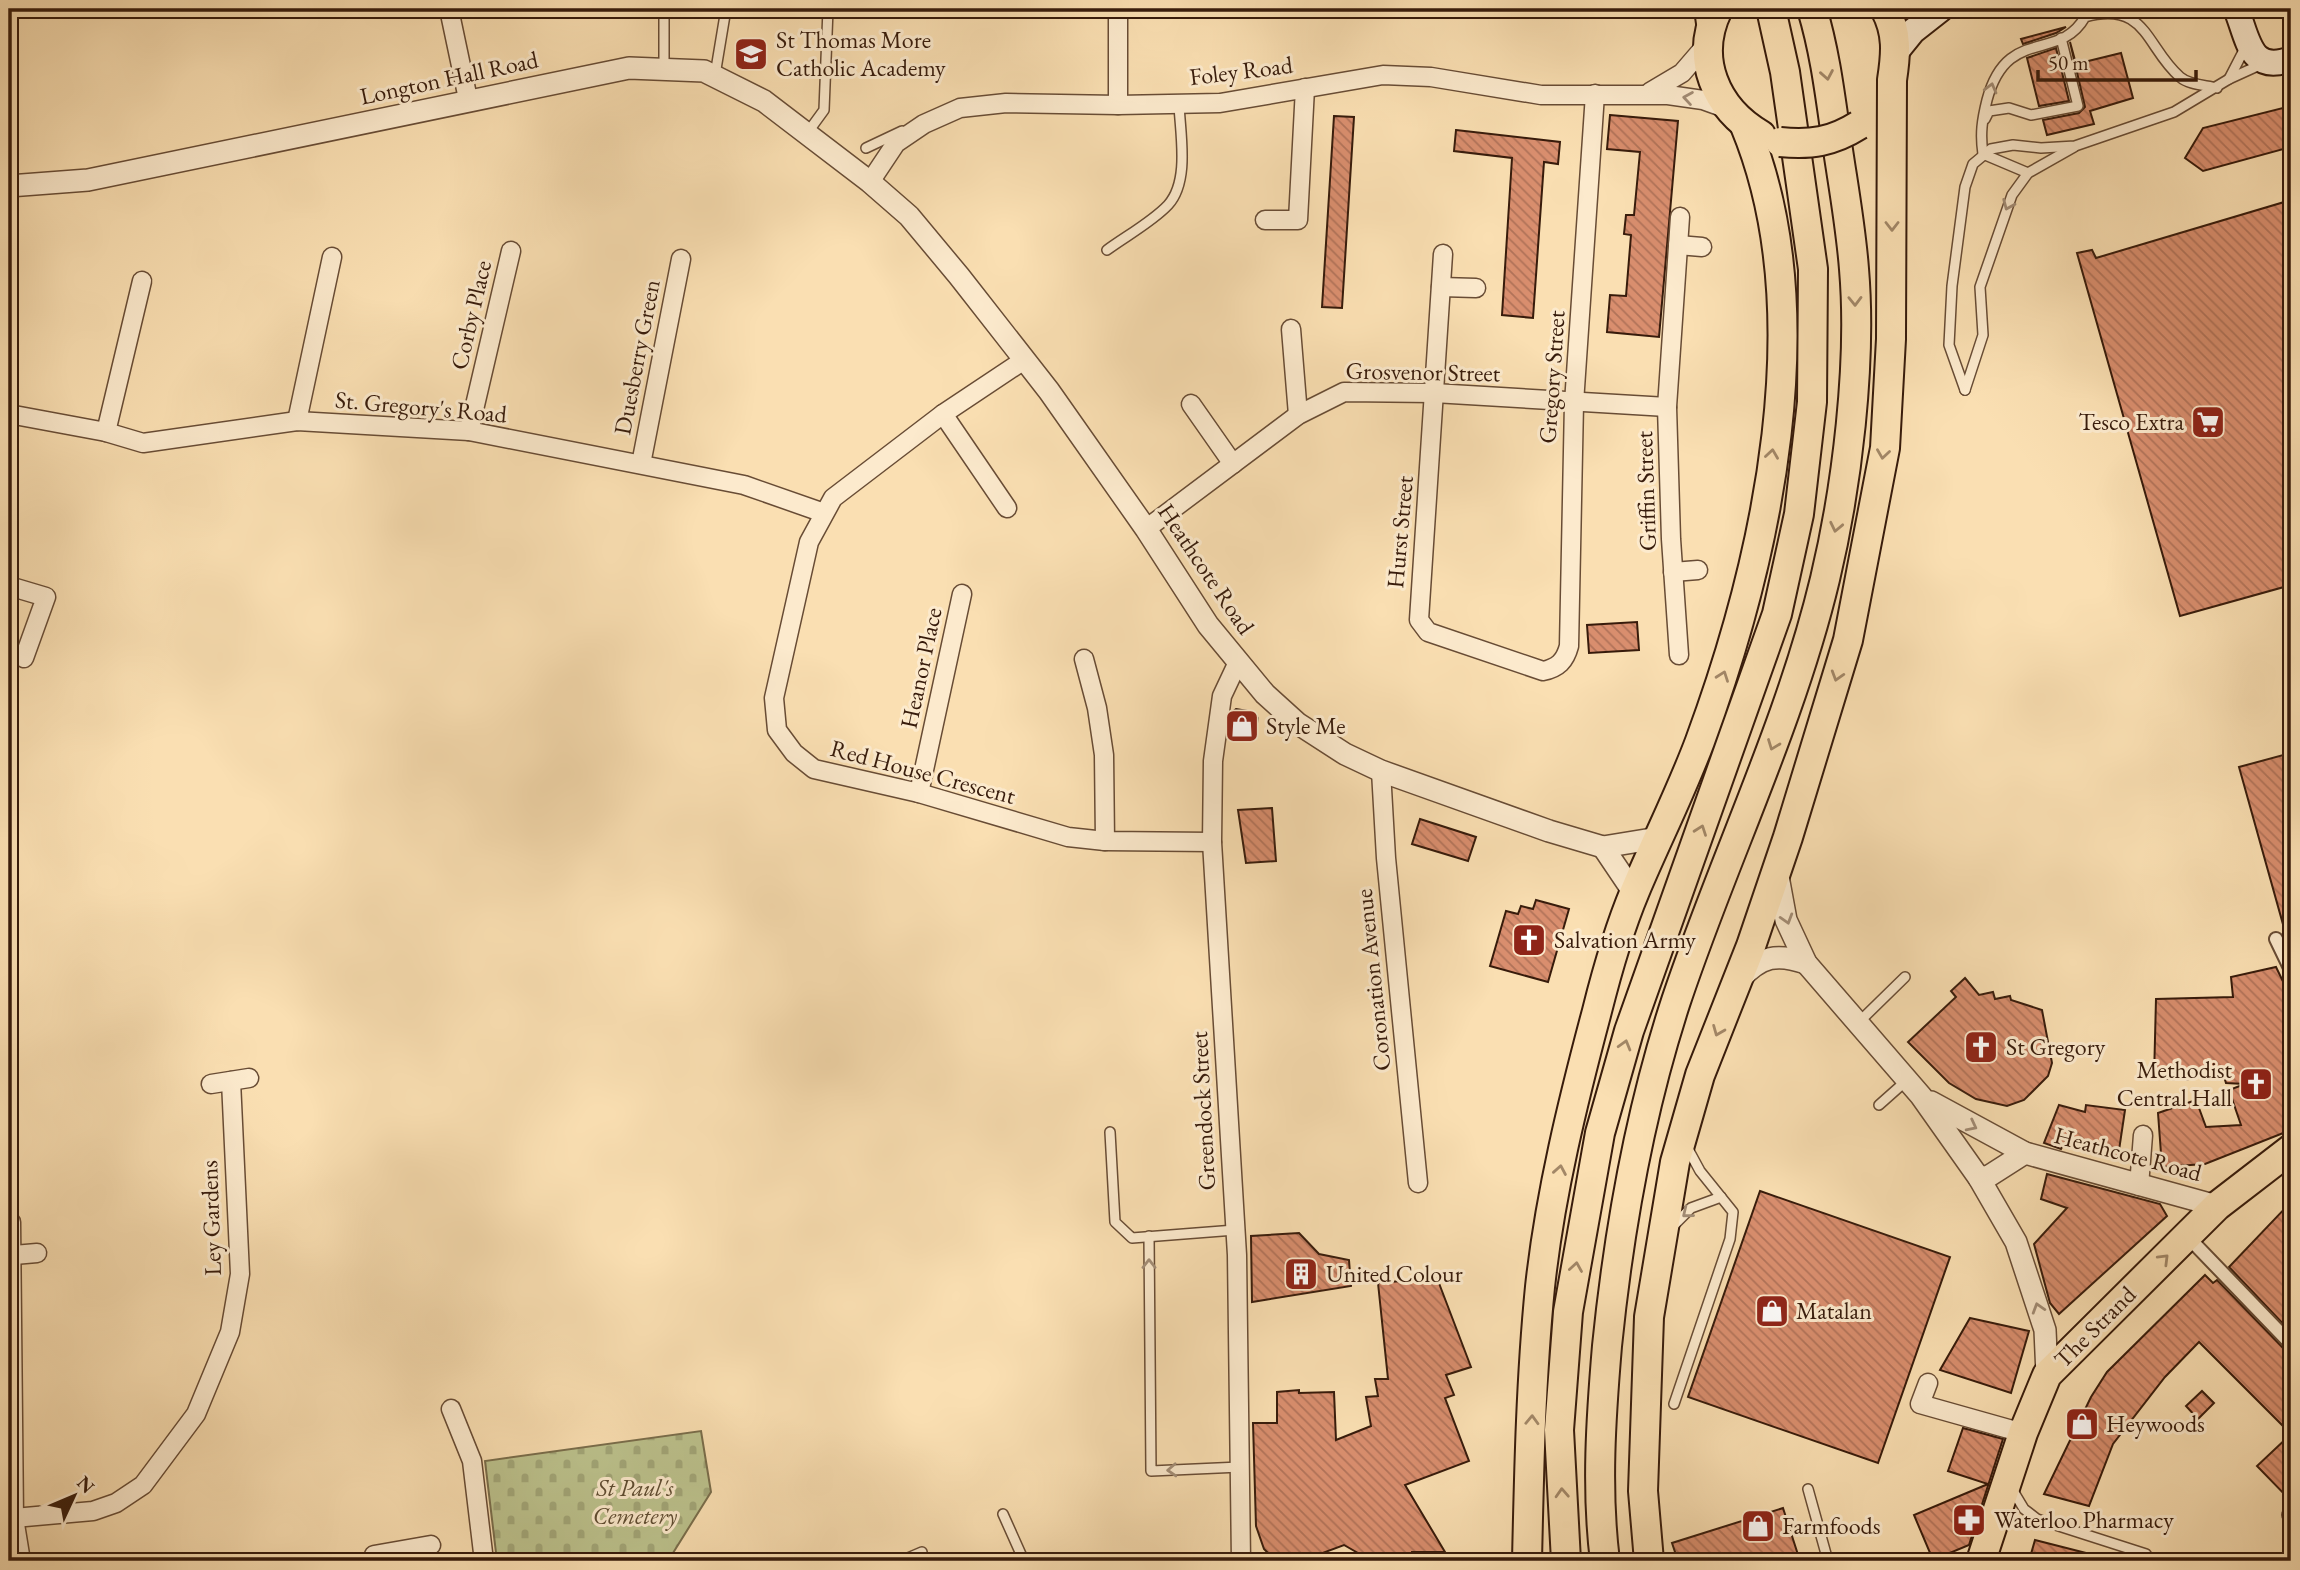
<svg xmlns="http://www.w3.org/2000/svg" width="2300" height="1570" font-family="'EB Garamond',serif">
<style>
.cemetery{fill:url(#cemetery-stones);stroke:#7a6e4c;stroke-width:2}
.building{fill:url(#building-back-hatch);stroke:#371b0b;stroke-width:2}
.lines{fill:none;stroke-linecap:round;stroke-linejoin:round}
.service-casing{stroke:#684c35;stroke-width:12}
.pedestrian-casing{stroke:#684c35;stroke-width:16}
.minor-casing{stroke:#684c35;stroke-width:21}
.tertiary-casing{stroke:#684c35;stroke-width:24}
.secondary-casing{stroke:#371b0b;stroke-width:28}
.primary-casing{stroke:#371b0b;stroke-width:32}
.trunk-casing{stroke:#371b0b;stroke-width:32}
.service{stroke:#fceacd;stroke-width:9}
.pedestrian{stroke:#fceacd;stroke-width:12}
.minor{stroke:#fceacd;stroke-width:18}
.tertiary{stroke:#fceacd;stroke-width:21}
.secondary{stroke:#fceacd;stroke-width:24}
.primary{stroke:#fadfb2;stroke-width:28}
.trunk{stroke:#fadfb2;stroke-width:28}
.primary-bridge-casing{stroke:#371b0b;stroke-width:32;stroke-linecap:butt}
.primary-bridge{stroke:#fadfb2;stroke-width:28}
.oneway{stroke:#a28767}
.oneway2{stroke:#a38d76}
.labels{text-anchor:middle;stroke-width:6;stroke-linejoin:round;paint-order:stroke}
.poi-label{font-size:24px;fill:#371b0b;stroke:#fceacd;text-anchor:start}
.street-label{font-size:24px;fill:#371b0b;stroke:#fceacd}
.park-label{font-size:24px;font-style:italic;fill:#5f4d32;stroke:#fceacd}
</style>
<defs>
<pattern id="cemetery-stones" width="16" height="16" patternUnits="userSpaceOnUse" patternTransform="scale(1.75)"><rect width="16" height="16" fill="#bcc28d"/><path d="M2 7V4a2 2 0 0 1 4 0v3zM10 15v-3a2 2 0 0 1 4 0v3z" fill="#a2a678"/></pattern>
<pattern id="building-back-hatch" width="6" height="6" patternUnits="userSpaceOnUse" patternTransform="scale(1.75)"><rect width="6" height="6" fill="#d98e6e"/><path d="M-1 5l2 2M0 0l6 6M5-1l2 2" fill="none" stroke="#b17359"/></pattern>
</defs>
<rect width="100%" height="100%" fill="#fadfb2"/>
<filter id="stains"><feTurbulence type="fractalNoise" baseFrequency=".00286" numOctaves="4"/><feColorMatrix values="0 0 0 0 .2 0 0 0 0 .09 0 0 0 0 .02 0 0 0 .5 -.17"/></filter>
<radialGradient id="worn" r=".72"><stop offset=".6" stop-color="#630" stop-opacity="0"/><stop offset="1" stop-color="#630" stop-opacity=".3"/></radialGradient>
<path class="cemetery" d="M 701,1431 L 711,1492 L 668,1561 L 497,1561 L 485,1461 Z"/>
<g class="building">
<path d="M 2066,27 L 2056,33 L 2023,44 L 2021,39 Z"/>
<path d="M 2070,42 L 2076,64 L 2121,53 L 2133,98 L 2090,111 L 2094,124 L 2047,135 L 2043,120 L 2079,113 L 2085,107 Z"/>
<path d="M 2056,48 L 2069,101 L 2039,106 L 2027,58 Z"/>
<path d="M 2291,106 L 2291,147 L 2203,171 L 2185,158 L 2203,128 Z"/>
<path d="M 1610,115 L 1678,121 L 1659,337 L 1607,332 L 1610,295 L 1626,296 L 1631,235 L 1624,234 L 1626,215 L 1634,215 L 1640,152 L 1607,149 Z"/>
<path d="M 1334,116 L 1354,117 L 1342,308 L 1322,307 Z"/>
<path d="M 1456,130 L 1560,142 L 1558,164 L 1544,162 L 1533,318 L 1502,315 L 1512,158 L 1454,151 Z"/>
<path d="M 2291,200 L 2291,585 L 2180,616 L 2077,253 L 2092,250 L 2096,258 Z"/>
<path d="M 1637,622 L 1639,650 L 1589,653 L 1587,625 Z"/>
<path d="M 1236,709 L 1253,712 L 1258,718 L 1254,739 L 1228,735 L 1231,713 Z"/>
<path d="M 2291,753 L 2291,934 L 2286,935 L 2239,767 Z"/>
<path d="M 1272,808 L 1276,861 L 1246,863 L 1238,810 Z"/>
<path d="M 1420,819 L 1476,837 L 1468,861 L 1412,844 Z"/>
<path d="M 1536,900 L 1569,909 L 1548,982 L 1490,966 L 1506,911 L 1518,914 L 1521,906 L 1533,909 Z"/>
<path d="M 2276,967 L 2291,998 L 2291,1130 L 2205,1164 L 2162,1167 L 2158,1113 L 2196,1100 L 2206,1127 L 2241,1125 L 2229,1090 L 2245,1084 L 2226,1083 L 2221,1067 L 2186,1080 L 2154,1078 L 2156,999 L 2233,997 L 2231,977 Z"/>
<path d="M 1965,978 L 1979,995 L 1993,992 L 1995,999 L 2010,996 L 2011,1000 L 2042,1010 L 2052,1063 L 2048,1076 L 2024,1100 L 2007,1106 L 1976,1099 L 1949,1083 L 1908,1042 L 1956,997 L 1951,991 Z"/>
<path d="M 2059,1105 L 2085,1112 L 2086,1105 L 2125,1110 L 2118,1157 L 2063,1145 L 2061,1149 L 2044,1143 Z"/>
<path d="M 2047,1174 L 2160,1204 L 2167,1216 L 2059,1314 L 2050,1303 L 2034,1244 L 2067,1208 L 2041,1199 Z"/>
<path d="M 1760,1191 L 1950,1257 L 1878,1463 L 1688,1397 Z"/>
<path d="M 2291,1202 L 2291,1332 L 2229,1267 Z"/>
<path d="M 1299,1233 L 1319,1254 L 1349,1260 L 1351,1286 L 1252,1302 L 1251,1236 Z"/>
<path d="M 2205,1275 L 2213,1283 L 2217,1280 L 2285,1350 L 2291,1353 L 2291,1501 L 2257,1466 L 2291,1434 L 2199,1342 L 2165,1377 L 2113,1444 L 2089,1506 L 2044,1494 L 2091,1397 L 2107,1372 Z"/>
<path d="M 1437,1278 L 1471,1367 L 1446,1375 L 1454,1395 L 1445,1398 L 1469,1461 L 1405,1485 L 1445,1552 L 1412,1552 L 1411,1561 L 1372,1561 L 1344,1545 L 1301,1561 L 1276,1561 L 1264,1549 L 1256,1526 L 1253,1423 L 1277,1423 L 1277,1392 L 1299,1390 L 1299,1393 L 1334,1392 L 1336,1440 L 1371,1426 L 1366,1397 L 1378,1396 L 1375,1379 L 1388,1379 L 1378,1283 Z"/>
<path d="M 1970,1318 L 2029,1331 L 2011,1393 L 1940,1370 Z"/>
<path d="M 2202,1391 L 2214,1403 L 2198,1419 L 2186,1406 Z"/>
<path d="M 1963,1428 L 2003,1439 L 1969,1545 L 1933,1560 L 1914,1515 L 1988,1484 L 1948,1471 Z"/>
<path d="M 1783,1508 L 1800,1561 L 1678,1561 L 1672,1543 Z"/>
<path d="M 2035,1540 L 2094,1555 L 2093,1561 L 2029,1561 Z"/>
</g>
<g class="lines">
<g class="service-casing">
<g id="service">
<path d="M 664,68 L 664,9"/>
<path d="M 715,75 L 726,9"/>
<path d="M 2229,79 L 2246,46"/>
<path d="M 1985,119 L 1989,111 L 2009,108 L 2031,115 L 2078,106 L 2061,38"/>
<path d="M 808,132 L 824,110 L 828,9"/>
<path d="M 866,148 L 902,131"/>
<path d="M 2028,173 L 1983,154 C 1980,134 1982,120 1987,100 C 2007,25 2059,63 2085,17 C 2147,0 2146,48 2180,77 C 2189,85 2205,85 2217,88"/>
<path d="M 1107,250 C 1126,236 1152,222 1168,205 C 1190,181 1180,133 1179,104"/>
<path d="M 1965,390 L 1949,345 L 1952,286 L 1965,187 L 1973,164 L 1991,149 L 2013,145 L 2041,148 L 2075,146 L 2174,112 L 2229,79 L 2262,64"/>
<path d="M 1965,390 L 1983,335 L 1980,287 L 2012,195 L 2028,173 L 2074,147"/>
<path d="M 1858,1023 L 1905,977"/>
<path d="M 1879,1105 L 1906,1081"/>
<path d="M 1110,1132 L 1115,1222 L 1132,1238 L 1235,1230"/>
<path d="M 9,1205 L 11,1222"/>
<path d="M 1673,1226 L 1691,1208 L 1721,1197"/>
<path d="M 1149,1236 L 1151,1471 L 1240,1467"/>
<path d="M 1674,1404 L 1730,1239 L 1733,1212 L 1700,1171 L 1687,1147"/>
<path d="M 1808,1489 L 1828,1561"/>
<path d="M 2012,1489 L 2024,1509 L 2037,1519 L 2146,1554 L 2150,1561"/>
<path d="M 1003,1514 L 1024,1561"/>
<path d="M 901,1561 L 922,1552"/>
</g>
</g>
<g class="pedestrian-casing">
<g id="pedestrian">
<path d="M 2276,939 L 2291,970"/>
<path d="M 2187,1236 L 2291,1344"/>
<path d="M 2289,1515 L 2291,1513"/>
</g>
</g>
<g class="minor-casing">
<g id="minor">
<path d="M 449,9 L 468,99"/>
<path d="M 1650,92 L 1682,73 L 1707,44"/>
<path d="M 1118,105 L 1118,9"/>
<path d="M 870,182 L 896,143 L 924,124 L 960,108 L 1006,103 L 1118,105 L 1220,103 L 1383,75 L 1431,77 L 1541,95 L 1668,95 L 1703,100 L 1728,109"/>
<path d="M 1265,220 L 1298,220 L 1305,88"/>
<path d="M 1678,245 L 1702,247"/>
<path d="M 1443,254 L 1419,620 L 1428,632 L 1543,671 C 1558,668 1565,661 1569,646 L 1574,403 L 1595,94"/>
<path d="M 1441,287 L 1476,288"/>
<path d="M 1291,329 L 1298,415"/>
<path d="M 1024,360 L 943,414 L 833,498 L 809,542 L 774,698 L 777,730 L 794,753 L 814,769 L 919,793 L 1068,837 L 1105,841 L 1212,842"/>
<path d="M 1191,404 L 1233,464"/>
<path d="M 9,414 L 106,432 L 143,443 L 297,421 L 469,431 L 744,485 L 824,513"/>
<path d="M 943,414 L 1007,508"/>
<path d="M 297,421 L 332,257"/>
<path d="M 469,431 L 511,251"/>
<path d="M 106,432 L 142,281"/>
<path d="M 641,464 L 681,259"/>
<path d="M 1146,529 L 1298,415 L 1344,392 L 1434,393 L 1667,407"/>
<path d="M 1673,572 L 1698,570"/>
<path d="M 9,586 L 46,597 L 24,658"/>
<path d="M 1679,655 L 1671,539 L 1667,407 L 1680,217"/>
<path d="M 1084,659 L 1097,708 L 1104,755 L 1105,841"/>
<path d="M 1238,662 L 1222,696 L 1213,761 L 1212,842 L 1237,1255 L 1241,1561"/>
<path d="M 1381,771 L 1386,858 L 1418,1183"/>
<path d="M 919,793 L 962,594"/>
<path d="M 211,1084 L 249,1078"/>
<path d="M 2139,1186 L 2143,1135"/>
<path d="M 11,1222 L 14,1518 L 21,1561"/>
<path d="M 14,1255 L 37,1253"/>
<path d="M 1928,1383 L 1920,1404 L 2023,1433"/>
<path d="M 451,1409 L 472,1461 L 484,1561"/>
<path d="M 14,1518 L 93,1511 L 116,1503 L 143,1485 L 196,1414 L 230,1332 L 240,1274 L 231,1081"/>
<path d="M 374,1561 L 374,1555 L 431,1545"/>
</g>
</g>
<g class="tertiary-casing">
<g id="tertiary">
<path d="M 9,186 L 88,180 L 629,68 L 704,71 L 764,101 L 870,182 L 909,216 L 959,276 L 1049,391 L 1146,529 L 1208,625 L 1265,694 L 1297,723 L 1345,754 L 1381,771 L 1549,831 L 1603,847 L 1658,838"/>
<path d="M 1603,847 L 1634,893"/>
<path d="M 1777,871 L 1786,920 L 1806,963 L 1921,1096 L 1979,1178 L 2016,1242 L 2045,1330 L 2047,1375"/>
<path d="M 1740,979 C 1761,956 1777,953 1806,963"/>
<path d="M 1931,1102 L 2025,1153 L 2217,1206"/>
<path d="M 1979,1178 L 1989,1176 L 2025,1153"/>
</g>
</g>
<g class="secondary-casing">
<g id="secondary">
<path d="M 2236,9 C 2248,37 2249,75 2291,59"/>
<path d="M 1896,52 L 1913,31 L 1941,9"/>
</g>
</g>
<g class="primary-casing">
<g id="primary">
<path d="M 1718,9 C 1694,58 1715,108 1761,135"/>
<path d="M 1527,1561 C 1529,1470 1531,1378 1540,1287 C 1550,1194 1573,1101 1597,1011 C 1607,971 1619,929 1635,891 C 1656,841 1681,792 1700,741 C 1767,559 1822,312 1745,126"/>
<path d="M 1649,1561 L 1643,1491 L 1649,1317 L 1675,1162 L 1700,1075 L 1751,946 L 1788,837 L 1848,640 L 1885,448 L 1891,339 L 1892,80 C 1896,54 1898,33 1885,9"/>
<path d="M 1981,1561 L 2023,1433 L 2047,1375 L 2217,1206 L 2291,1149"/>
</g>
</g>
<g class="trunk-casing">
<g id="trunk">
<path d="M 1709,9 L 1711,23"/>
<path d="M 1566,1561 L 1559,1430 L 1568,1312 L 1600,1133 L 1629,1031 L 1777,614 L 1799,514 L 1812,402 L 1813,269 L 1785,72 L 1771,9"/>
<path d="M 1605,1561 C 1596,1490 1601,1417 1607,1346 C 1619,1228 1639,1114 1676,1001 C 1723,860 1790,725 1825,579 C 1847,487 1862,363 1854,269 C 1851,229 1844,190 1838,150 C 1831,103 1826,55 1812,9"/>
</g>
</g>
<use href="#service" class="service"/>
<use href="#pedestrian" class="pedestrian"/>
<use href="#minor" class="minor"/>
<use href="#tertiary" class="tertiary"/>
<use href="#secondary" class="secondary"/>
<use href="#primary" class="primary"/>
<use href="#trunk" class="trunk"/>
<g class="primary-bridge-casing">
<path id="primary-bridge" d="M 1780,142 C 1811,145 1832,142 1859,125"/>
</g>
<use href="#primary-bridge" class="primary-bridge"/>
</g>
<defs><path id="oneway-chevron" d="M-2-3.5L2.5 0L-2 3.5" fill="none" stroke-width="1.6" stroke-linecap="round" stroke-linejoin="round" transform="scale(1.75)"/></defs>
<g class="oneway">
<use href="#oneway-chevron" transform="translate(1827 75) rotate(80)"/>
<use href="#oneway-chevron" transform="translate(1892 226) rotate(90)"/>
<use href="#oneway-chevron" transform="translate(1855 301) rotate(89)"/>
<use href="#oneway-chevron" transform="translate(1772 454) rotate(-82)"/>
<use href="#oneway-chevron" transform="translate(1883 454) rotate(98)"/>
<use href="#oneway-chevron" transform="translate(1836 527) rotate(102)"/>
<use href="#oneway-chevron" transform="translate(1723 676) rotate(-70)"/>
<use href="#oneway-chevron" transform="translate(1837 676) rotate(107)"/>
<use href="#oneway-chevron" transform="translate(1773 745) rotate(111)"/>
<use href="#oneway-chevron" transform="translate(1701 830) rotate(-70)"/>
<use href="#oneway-chevron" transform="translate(1718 1031) rotate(112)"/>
<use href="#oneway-chevron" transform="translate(1625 1045) rotate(-74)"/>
<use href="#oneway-chevron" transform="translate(1560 1170) rotate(-80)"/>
<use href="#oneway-chevron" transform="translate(2164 1259) rotate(-45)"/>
<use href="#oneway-chevron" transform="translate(1576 1267) rotate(-81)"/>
<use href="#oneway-chevron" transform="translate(1532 1420) rotate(-88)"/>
<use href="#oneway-chevron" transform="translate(1562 1493) rotate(-93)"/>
</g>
<g class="oneway2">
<use href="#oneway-chevron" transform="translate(1991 88) rotate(-75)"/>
<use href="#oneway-chevron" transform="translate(1688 98) rotate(-171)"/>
<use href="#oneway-chevron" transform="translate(2008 205) rotate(113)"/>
<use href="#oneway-chevron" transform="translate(1787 919) rotate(73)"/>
<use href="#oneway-chevron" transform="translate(1972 1126) rotate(27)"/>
<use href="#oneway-chevron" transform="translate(1687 1213) rotate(141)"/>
<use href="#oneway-chevron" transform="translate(1149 1264) rotate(-90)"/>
<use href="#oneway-chevron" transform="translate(2038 1308) rotate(-107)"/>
<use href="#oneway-chevron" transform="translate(1172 1470) rotate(177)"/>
</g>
<defs>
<g id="school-square" transform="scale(1.75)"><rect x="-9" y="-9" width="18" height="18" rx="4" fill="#8f2418" stroke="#fceacd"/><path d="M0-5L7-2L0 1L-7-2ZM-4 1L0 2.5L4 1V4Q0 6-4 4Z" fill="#fff"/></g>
<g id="supermarket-square" transform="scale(1.75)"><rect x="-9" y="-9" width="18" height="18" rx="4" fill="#8f2418" stroke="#fceacd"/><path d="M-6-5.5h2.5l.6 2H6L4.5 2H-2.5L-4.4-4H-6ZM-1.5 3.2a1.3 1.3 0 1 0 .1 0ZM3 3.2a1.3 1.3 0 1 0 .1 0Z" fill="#fff"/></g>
<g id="shop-square" transform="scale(1.75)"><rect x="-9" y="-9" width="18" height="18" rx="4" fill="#8f2418" stroke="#fceacd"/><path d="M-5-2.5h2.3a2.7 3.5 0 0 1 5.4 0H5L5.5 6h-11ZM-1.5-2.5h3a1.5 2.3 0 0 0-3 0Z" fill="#fff"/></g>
<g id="church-square" transform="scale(1.75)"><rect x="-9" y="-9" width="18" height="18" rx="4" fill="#8f2418" stroke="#fceacd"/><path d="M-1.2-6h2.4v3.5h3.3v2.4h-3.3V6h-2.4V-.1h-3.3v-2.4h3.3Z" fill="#fff"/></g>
<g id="building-square" transform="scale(1.75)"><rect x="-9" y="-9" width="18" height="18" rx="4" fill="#8f2418" stroke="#fceacd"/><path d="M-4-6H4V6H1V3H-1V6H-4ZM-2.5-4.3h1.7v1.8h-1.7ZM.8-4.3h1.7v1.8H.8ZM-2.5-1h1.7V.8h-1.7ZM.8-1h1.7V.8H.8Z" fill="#fff"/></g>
<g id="pharmacy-square" transform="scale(1.75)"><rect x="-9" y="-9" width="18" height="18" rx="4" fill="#8f2418" stroke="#fceacd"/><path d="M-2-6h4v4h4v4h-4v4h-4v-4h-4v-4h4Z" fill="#fff"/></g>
</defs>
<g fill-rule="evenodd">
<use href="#school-square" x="751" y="54"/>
<use href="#supermarket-square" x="2208" y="422"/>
<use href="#shop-square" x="1242" y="726"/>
<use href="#church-square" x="1529" y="940"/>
<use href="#church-square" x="1981" y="1047"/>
<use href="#church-square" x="2256" y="1084"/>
<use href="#building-square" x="1301" y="1274"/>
<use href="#shop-square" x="1772" y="1311"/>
<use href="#shop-square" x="2082" y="1424"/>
<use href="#pharmacy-square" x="1969" y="1520"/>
<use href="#shop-square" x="1758" y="1526"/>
</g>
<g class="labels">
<g class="poi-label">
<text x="776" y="48">St Thomas More<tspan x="776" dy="28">Catholic Academy</tspan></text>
<text x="2184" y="430" text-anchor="end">Tesco Extra</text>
<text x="1266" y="734">Style Me</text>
<text x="1554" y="948">Salvation Army</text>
<text x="2006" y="1055">St Gregory</text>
<text x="2232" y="1078" text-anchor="end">Methodist<tspan x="2232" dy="28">Central Hall</tspan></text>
<text x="1326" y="1282">United Colour</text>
<text x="1796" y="1319">Matalan</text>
<text x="2106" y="1432">Heywoods</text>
<text x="1994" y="1528">Waterloo Pharmacy</text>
<text x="1782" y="1534">Farmfoods</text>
</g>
<g class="street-label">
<text transform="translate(1241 71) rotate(-7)" y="8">Foley Road</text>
<text transform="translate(449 78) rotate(-12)" y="8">Longton Hall Road</text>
<text transform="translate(471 315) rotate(-77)" y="8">Corby Place</text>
<text transform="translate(637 357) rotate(-79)" y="8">Duesberry Green</text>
<text transform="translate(1423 372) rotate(1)" y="8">Grosvenor Street</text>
<text transform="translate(1552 377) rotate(-86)" y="8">Gregory Street</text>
<text transform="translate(421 407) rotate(5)" y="8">St. Gregory's Road</text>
<text transform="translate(1646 491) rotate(-92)" y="8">Griffin Street</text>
<text transform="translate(1400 532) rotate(-85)" y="8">Hurst Street</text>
<text transform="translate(1206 569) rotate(56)" y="8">Heathcote Road</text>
<text transform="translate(921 668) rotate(-78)" y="8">Heanor Place</text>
<text transform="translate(923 772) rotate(15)" y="8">Red House Crescent</text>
<text transform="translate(1373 980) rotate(-96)" y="8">Coronation Avenue</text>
<text transform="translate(1203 1111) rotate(-93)" y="8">Greendock Street</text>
<text transform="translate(2128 1154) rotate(15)" y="8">Heathcote Road</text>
<text transform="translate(211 1218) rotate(-92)" y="8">Ley Gardens</text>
<text transform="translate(2095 1327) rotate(-45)" y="8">The Strand</text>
</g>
<g class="park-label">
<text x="635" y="1496">St Paul's<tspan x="635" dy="28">Cemetery</tspan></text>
</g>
</g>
<rect width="2300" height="1570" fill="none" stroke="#fadfb2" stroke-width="35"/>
<rect x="10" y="10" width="2279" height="1549" fill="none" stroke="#371b0b" stroke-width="3.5"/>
<rect x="18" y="18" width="2265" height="1535" fill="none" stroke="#371b0b" stroke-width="2"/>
<g transform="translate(74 1496) rotate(46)" stroke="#fceacd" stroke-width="5" paint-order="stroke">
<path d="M0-5L12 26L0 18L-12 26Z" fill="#371b0b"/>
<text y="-10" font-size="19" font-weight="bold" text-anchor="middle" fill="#371b0b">N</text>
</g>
<path d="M2038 70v10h158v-10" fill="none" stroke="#371b0b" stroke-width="3.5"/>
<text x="2048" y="70" font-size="21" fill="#371b0b" stroke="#fceacd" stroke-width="5" paint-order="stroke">50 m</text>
<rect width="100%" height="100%" filter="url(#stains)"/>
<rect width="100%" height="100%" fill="url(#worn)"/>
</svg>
